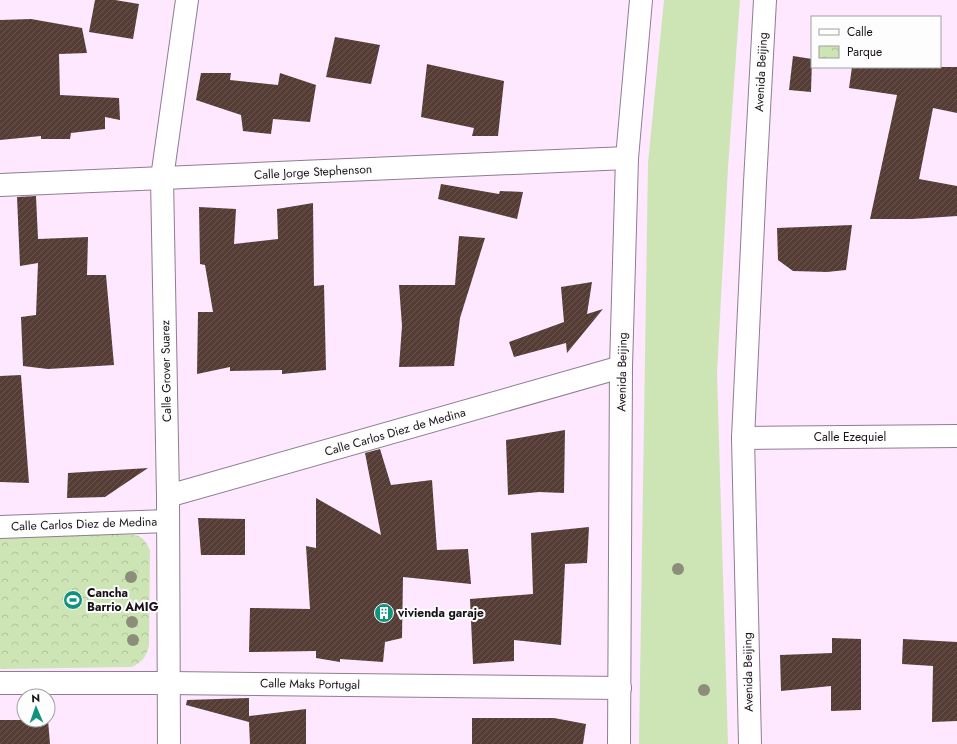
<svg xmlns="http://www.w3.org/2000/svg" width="957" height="744" font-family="Jost,sans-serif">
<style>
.grass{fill:#cde5b4}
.park{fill:url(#park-crowns)}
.building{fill:url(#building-hatch)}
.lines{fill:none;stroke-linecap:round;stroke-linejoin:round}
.minor-casing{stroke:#8f7d91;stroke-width:24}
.tertiary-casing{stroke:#8f7d91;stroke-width:24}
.minor{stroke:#fff;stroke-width:22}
.tertiary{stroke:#fff;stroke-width:22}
.tree{fill:#8c8e7a}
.labels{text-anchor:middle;stroke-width:4;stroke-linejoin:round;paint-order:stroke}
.street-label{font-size:12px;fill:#181119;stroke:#fdfdfd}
.poi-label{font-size:12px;font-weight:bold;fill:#181119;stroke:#fdfdfd;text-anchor:start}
</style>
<defs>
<pattern id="park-crowns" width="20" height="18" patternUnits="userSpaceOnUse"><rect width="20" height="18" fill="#cde5b4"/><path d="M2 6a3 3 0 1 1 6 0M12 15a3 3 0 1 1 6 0" fill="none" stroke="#afc39a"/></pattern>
<pattern id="building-hatch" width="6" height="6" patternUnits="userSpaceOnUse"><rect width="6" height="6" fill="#553d35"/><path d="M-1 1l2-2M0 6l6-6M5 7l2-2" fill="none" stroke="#695650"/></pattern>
</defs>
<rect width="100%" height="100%" fill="#fde8ff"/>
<path class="grass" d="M 664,0 L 740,0 L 728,168 L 717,373 L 728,744 L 639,744 L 648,163 Z"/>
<path class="park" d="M 120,534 C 137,535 142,533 150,550 L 149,646 C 146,657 142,662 132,667 L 0,669 L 0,538 Z"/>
<g class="building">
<path d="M 95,0 L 115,0 L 139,4 L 133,39 L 89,32 Z"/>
<path d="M 31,19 L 82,28 L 87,53 L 59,54 L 60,95 L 119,98 L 120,120 L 105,117 L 105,129 L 71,133 L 70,139 L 41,139 L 41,136 L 0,140 L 0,20 Z"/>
<path d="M 335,37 L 380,45 L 371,84 L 326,77 Z"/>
<path d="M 793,56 L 812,59 L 811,92 L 789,90 Z"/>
<path d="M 427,64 L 504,81 L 498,136 L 472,136 L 474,128 L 421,117 Z"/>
<path d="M 852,67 L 957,67 L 957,113 L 933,108 L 919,179 L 957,186 L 957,216 L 912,219 L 870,219 L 897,95 L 849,88 Z"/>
<path d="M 201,73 L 231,73 L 230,80 L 278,85 L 280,73 L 316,85 L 310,122 L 273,119 L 271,134 L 243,131 L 241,115 L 196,100 Z"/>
<path d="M 441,184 L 499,194 L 500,191 L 523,192 L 517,219 L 438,199 Z"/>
<path d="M 36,196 L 38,239 L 88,237 L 87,275 L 106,275 L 114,365 L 48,369 L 23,366 L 21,317 L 36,315 L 38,263 L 20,266 L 17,197 Z"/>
<path d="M 313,203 L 314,286 L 324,285 L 326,370 L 282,374 L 282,370 L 230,371 L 230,367 L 197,374 L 198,312 L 213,312 L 205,265 L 200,264 L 199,207 L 236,209 L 234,244 L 278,239 L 277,209 Z"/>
<path d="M 852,225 L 846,270 L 827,272 L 793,271 L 778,260 L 777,228 Z"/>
<path d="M 459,236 L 485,238 L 460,318 L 454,366 L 399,367 L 402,326 L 399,285 L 455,285 Z"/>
<path d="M 592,282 L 587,314 L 603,309 L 567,353 L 566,343 L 514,357 L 509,342 L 564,322 L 561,287 Z"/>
<path d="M 21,375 L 29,483 L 0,482 L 0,376 Z"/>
<path d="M 565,430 L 564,493 L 539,492 L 508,495 L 506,440 Z"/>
<path d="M 380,449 L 391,485 L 432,480 L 437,550 L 468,549 L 471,584 L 403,577 L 402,638 L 385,642 L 383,662 L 340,659 L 340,662 L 316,658 L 316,651 L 249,652 L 250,608 L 310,609 L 306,546 L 316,548 L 316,498 L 381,535 L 365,453 Z"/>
<path d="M 148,468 L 105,497 L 67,498 L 68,473 Z"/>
<path d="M 198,518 L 245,519 L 245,555 L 201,555 Z"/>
<path d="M 589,527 L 587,563 L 565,564 L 561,645 L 514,640 L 514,661 L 473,664 L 470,599 L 533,594 L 531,533 Z"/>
<path d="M 832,638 L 861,639 L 861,710 L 831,711 L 831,686 L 781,691 L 780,655 L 832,653 Z"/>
<path d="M 903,639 L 957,642 L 957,721 L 932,722 L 933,666 L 902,664 Z"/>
<path d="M 249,698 L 249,716 L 306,709 L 306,744 L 250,744 L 249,722 L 186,705 L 187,700 Z"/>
<path d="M 472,718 L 554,718 L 586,724 L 583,744 L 472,744 Z"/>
<path d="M 0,720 L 48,720 L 50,744 L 0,744 Z"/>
</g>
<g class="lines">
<g class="minor-casing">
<g id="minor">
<path d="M 0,185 L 627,158"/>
<path d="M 743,438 L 957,436"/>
<path d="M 168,496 L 621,367"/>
<path d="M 0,527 L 168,521"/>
<path d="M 0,683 L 169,683 L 620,688"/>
<path d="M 169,744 L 168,496 L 162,178 L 187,0"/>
</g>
</g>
<g class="tertiary-casing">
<g id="tertiary">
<path d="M 619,744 L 621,367 L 627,158 L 641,0"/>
<path d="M 750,744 L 743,438 L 755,182 L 765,0"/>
</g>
</g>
<use href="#minor" class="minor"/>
<use href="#tertiary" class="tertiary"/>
</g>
<g class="tree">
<circle cx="678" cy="569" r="6"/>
<circle cx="131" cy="577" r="6"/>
<circle cx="132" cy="622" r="6"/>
<circle cx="133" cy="640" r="6"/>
<circle cx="704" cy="690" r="6"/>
</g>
<defs>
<g id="stadium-disc" transform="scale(1)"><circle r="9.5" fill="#0e937d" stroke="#fdfdfd"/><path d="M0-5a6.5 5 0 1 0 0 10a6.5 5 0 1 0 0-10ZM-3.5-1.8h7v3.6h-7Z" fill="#fff"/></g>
<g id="building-disc" transform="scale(1)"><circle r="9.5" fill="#0e937d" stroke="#fdfdfd"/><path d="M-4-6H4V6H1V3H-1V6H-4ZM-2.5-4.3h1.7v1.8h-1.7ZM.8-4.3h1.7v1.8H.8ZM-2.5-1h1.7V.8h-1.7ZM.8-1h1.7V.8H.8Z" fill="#fff"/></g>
</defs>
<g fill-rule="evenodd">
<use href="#stadium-disc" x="73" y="600"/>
<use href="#building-disc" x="384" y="613"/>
</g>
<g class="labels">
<g class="street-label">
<text transform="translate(761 72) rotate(-87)" y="4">Avenida Beijing</text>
<text transform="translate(313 172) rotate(-3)" y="4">Calle Jorge Stephenson</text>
<text transform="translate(166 371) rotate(-91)" y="4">Calle Grover Suarez</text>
<text transform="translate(622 372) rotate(-89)" y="4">Avenida Beijing</text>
<text transform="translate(395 432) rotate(-16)" y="4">Calle Carlos Diez de Medina</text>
<text x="850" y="441">Calle Ezequiel</text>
<text transform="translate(84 524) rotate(-2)" y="4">Calle Carlos Diez de Medina</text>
<text transform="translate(748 672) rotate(-91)" y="4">Avenida Beijing</text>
<text transform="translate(310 684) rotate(1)" y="4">Calle Maks Portugal</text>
</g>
<g class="poi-label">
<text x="87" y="597">Cancha<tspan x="87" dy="14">Barrio AMIG</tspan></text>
<text x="398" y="617">vivienda garaje</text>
</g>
</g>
<rect x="811" y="16" width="130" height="52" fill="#fdfdfd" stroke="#a19fa2"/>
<rect x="819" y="29" width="20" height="6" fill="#ffffff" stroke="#a19fa2"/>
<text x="847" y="36" font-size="12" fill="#181119">Calle</text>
<rect x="819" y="46" width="20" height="12" fill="url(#park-crowns)" stroke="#a19fa2"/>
<text x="847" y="56" font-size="12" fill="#181119">Parque</text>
<g transform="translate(36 708) rotate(358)"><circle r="19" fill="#fdfdfd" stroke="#a19fa2"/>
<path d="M0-3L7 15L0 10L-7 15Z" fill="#0e937d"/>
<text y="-6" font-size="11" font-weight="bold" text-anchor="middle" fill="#181119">N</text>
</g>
</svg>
